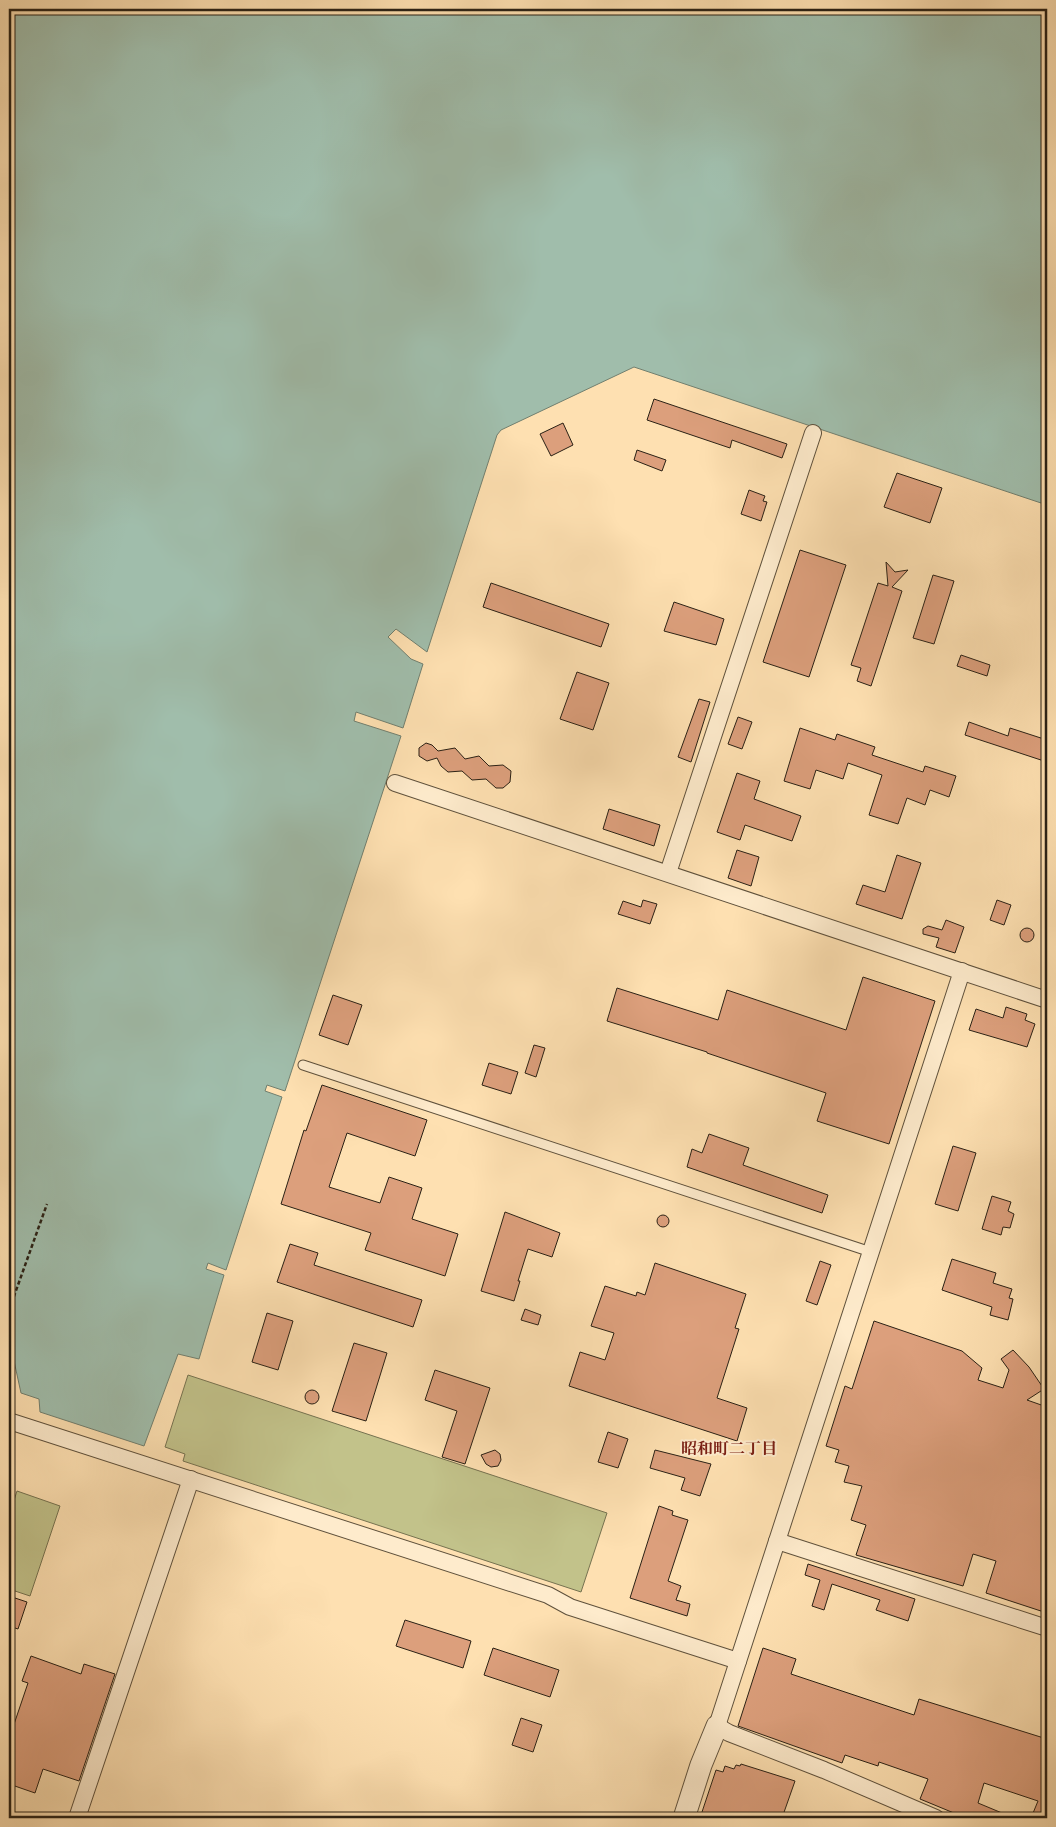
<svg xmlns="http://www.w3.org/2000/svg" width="1056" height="1827" font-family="'IM FELL French Canon','Noto Serif JP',serif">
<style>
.green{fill:#c2c28a;stroke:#767250}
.water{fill:#a0bdab;stroke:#717f6f}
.building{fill:#dc9f7c;stroke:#2a2115}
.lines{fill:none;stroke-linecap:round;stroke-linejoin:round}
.service-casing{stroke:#5f513c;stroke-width:11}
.minor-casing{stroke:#5f513c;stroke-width:18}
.tertiary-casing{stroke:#5f513c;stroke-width:23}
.path{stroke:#2a2115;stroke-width:2.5;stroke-dasharray:4 2.5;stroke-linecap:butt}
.service{stroke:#feebcc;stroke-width:9}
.minor{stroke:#feebcc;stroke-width:16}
.tertiary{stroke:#feebcc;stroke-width:21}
.labels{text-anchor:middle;stroke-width:4;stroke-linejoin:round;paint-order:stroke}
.neighbourhood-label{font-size:16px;font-weight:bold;fill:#7a1f14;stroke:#feebcc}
</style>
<rect width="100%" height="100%" fill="#fee0b1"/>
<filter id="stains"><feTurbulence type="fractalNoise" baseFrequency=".004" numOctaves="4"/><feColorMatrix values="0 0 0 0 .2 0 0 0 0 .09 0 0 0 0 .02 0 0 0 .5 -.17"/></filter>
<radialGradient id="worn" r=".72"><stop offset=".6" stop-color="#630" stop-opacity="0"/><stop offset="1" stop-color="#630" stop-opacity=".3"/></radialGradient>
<g class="green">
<path d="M 188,1375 L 607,1513 L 581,1592 L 183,1461 L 185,1454 L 165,1447 Z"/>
<path d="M 17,1491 L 60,1506 L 30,1596 L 9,1589 L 9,1516 Z"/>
</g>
<path class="water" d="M 9,9 L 1047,9 L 1047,505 L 634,367 L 501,430 L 497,435 L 427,652 L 396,629 L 388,637 L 411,659 L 423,664 L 403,728 L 356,712 L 354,721 L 401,736 L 285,1091 L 267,1085 L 265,1091 L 282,1097 L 226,1270 L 208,1263 L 206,1269 L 224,1275 L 199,1359 L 178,1354 L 144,1446 L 40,1412 L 39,1399 L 21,1393 L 9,1338 Z"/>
<g class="building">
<path d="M 654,399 L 787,444 L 782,458 L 732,440 L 730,448 L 647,420 Z"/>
<path d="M 563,423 L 573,445 L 551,456 L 540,434 Z"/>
<path d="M 637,450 L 666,460 L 662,471 L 634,460 Z"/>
<path d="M 897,473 L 942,488 L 930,523 L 884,507 Z"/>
<path d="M 749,490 L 765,496 L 763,501 L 767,502 L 761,521 L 741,514 Z"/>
<path d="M 800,550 L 846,565 L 809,677 L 763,662 Z"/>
<path d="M 886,562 L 895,572 L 908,570 L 892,587 L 902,591 L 871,686 L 857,681 L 861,668 L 851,665 L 878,583 L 888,586 Z"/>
<path d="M 933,575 L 954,581 L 934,644 L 913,638 Z"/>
<path d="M 491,583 L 609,624 L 601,647 L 483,607 Z"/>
<path d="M 674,602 L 724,619 L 716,645 L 664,631 Z"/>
<path d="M 961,655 L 990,665 L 987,676 L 957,666 Z"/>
<path d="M 577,672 L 609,683 L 593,730 L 560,719 Z"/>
<path d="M 699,699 L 710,702 L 691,762 L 678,757 Z"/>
<path d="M 738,717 L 752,722 L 742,749 L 728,744 Z"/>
<path d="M 969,722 L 1008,736 L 1010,728 L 1047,740 L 1047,762 L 965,735 Z"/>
<path d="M 800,728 L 835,740 L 837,734 L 875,747 L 872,755 L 923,772 L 925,766 L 956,776 L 949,797 L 930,790 L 925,805 L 907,798 L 898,824 L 869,815 L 882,775 L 848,763 L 843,779 L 816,770 L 810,789 L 784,781 Z"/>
<path d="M 426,743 L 432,745 L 438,751 L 455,748 L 465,759 L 479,756 L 489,766 L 503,765 L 511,771 L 510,782 L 503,788 L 496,788 L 486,779 L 472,780 L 462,771 L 448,772 L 441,766 L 437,758 L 427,761 L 419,756 L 419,748 Z"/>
<path d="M 737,773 L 760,781 L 754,799 L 801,816 L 792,841 L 745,825 L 740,840 L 717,832 Z"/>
<path d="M 609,809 L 660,825 L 654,846 L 603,829 Z"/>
<path d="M 737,850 L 759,857 L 751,886 L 728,878 Z"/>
<path d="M 897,855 L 921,863 L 902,919 L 856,904 L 863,885 L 885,892 Z"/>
<path d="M 643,900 L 657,904 L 650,924 L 618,914 L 623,901 L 641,907 Z"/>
<path d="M 997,900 L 1011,905 L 1004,925 L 990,920 Z"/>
<path d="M 946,920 L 964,927 L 955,953 L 936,947 L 939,938 L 923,934 L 923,929 L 928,926 L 942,930 Z"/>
<circle cx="1027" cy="935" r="7"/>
<path d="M 863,977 L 935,1001 L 889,1144 L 817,1121 L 826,1093 L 707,1053 L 707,1052 L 607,1021 L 617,988 L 718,1020 L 727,990 L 846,1030 Z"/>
<path d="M 333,995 L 362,1005 L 348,1045 L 319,1035 Z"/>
<path d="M 1006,1007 L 1027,1014 L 1025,1020 L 1035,1024 L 1027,1047 L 969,1030 L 976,1009 L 1003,1018 Z"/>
<path d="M 534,1045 L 545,1048 L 536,1077 L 525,1073 Z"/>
<path d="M 489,1063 L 518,1072 L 511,1094 L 482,1085 Z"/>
<path d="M 322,1085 L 427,1120 L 415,1156 L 347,1133 L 329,1187 L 380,1203 L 389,1177 L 422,1188 L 412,1219 L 458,1234 L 445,1276 L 365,1250 L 371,1233 L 281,1204 L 304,1130 L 306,1131 Z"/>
<path d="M 709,1134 L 749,1148 L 743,1165 L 828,1195 L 822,1213 L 687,1167 L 692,1149 L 702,1153 Z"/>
<path d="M 953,1146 L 976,1153 L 958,1211 L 935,1204 Z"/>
<path d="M 992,1196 L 1011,1202 L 1008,1211 L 1014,1214 L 1010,1228 L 1003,1227 L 1001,1235 L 982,1229 Z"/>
<path d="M 505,1212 L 560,1233 L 552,1257 L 528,1249 L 518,1281 L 520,1281 L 514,1301 L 481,1291 Z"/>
<circle cx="663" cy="1221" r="6"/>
<path d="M 290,1244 L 318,1253 L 314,1265 L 422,1300 L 413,1327 L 277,1282 Z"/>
<path d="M 952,1259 L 996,1273 L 993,1283 L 1012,1289 L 1009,1298 L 1013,1299 L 1008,1320 L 990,1315 L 992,1307 L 942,1290 Z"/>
<path d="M 820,1261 L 831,1265 L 817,1305 L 806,1301 Z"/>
<path d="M 655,1263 L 746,1294 L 735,1328 L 739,1329 L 717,1398 L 747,1408 L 737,1441 L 569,1386 L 580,1352 L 605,1360 L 614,1333 L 591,1326 L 605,1286 L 636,1296 L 637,1292 L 645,1295 Z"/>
<path d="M 525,1309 L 541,1315 L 538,1325 L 521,1320 Z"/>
<path d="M 267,1313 L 293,1321 L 278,1370 L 252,1362 Z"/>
<path d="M 874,1321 L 962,1351 L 982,1368 L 978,1380 L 1003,1388 L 1009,1370 L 1001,1359 L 1013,1350 L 1029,1367 L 1044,1389 L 1027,1400 L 1047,1407 L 1047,1613 L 986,1593 L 996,1561 L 973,1554 L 963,1586 L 856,1555 L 866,1525 L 851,1520 L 862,1486 L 844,1482 L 849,1466 L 835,1462 L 839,1450 L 826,1446 L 845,1386 L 852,1389 Z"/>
<path d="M 354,1343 L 387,1353 L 366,1421 L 332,1411 Z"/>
<path d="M 435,1370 L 490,1388 L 465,1464 L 442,1457 L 457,1411 L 425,1400 Z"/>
<circle cx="312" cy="1397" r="7"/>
<path d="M 608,1432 L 628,1439 L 618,1468 L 598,1462 Z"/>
<path d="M 495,1450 L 500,1454 L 501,1460 L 498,1466 L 491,1467 L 486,1464 L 481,1455 Z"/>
<path d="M 655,1450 L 711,1464 L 700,1496 L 681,1490 L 685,1478 L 650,1468 Z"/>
<path d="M 659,1506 L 673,1511 L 672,1515 L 688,1520 L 668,1581 L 681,1586 L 676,1600 L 690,1604 L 687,1616 L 630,1598 Z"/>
<path d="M 808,1564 L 915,1599 L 908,1621 L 876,1610 L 880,1600 L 832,1584 L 824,1610 L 812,1606 L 820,1580 L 805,1575 Z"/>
<path d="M 9,1596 L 27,1602 L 18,1629 L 9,1626 Z"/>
<path d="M 405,1620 L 471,1641 L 463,1668 L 396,1646 Z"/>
<path d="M 493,1648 L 559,1670 L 550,1697 L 484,1675 Z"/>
<path d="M 763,1648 L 796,1659 L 791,1674 L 914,1715 L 919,1699 L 1047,1739 L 1047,1818 L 1031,1818 L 1038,1801 L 984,1783 L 978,1803 L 1014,1818 L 966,1818 L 920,1799 L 928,1779 L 879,1762 L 878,1766 L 845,1755 L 842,1763 L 738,1726 Z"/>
<path d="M 31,1656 L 81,1674 L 84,1664 L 115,1674 L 79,1781 L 43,1769 L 35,1793 L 9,1784 L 9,1739 L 28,1683 L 22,1681 Z"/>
<path d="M 521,1718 L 542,1725 L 533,1752 L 512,1745 Z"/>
<path d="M 741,1764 L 795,1781 L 782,1818 L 700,1818 L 716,1770 L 723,1772 L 725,1766 L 734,1769 L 736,1765 L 740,1766 Z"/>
</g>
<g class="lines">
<g class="service-casing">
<path id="service" d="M 303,1065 L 871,1252"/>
</g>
<g class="minor-casing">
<g id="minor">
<path d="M 395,783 L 1047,1000"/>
<path d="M 668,873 L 813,433"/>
<path d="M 9,1421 L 548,1595 L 570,1607 L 738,1661"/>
<path d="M 777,1541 L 1047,1628"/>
<path d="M 77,1818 L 191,1479"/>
<path d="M 936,1818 L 824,1770 L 729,1733 L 717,1726 L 962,971"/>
</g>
</g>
<g class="tertiary-casing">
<path id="tertiary" d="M 684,1818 L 701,1765 L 717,1726"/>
</g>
<path class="path" d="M 9,1298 L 13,1299 L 47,1204"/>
<use href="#service" class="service"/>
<use href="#minor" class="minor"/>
<use href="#tertiary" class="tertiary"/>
</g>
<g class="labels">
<g class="neighbourhood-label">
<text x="729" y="1454">昭和町二丁目</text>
</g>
</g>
<rect width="1056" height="1827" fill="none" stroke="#fee0b1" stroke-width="30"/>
<rect x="10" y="10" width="1036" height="1807" fill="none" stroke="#2a2115" stroke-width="2.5"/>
<rect x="15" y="15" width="1026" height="1797" fill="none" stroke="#2a2115"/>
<rect width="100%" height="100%" filter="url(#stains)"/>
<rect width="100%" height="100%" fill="url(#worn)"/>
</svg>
